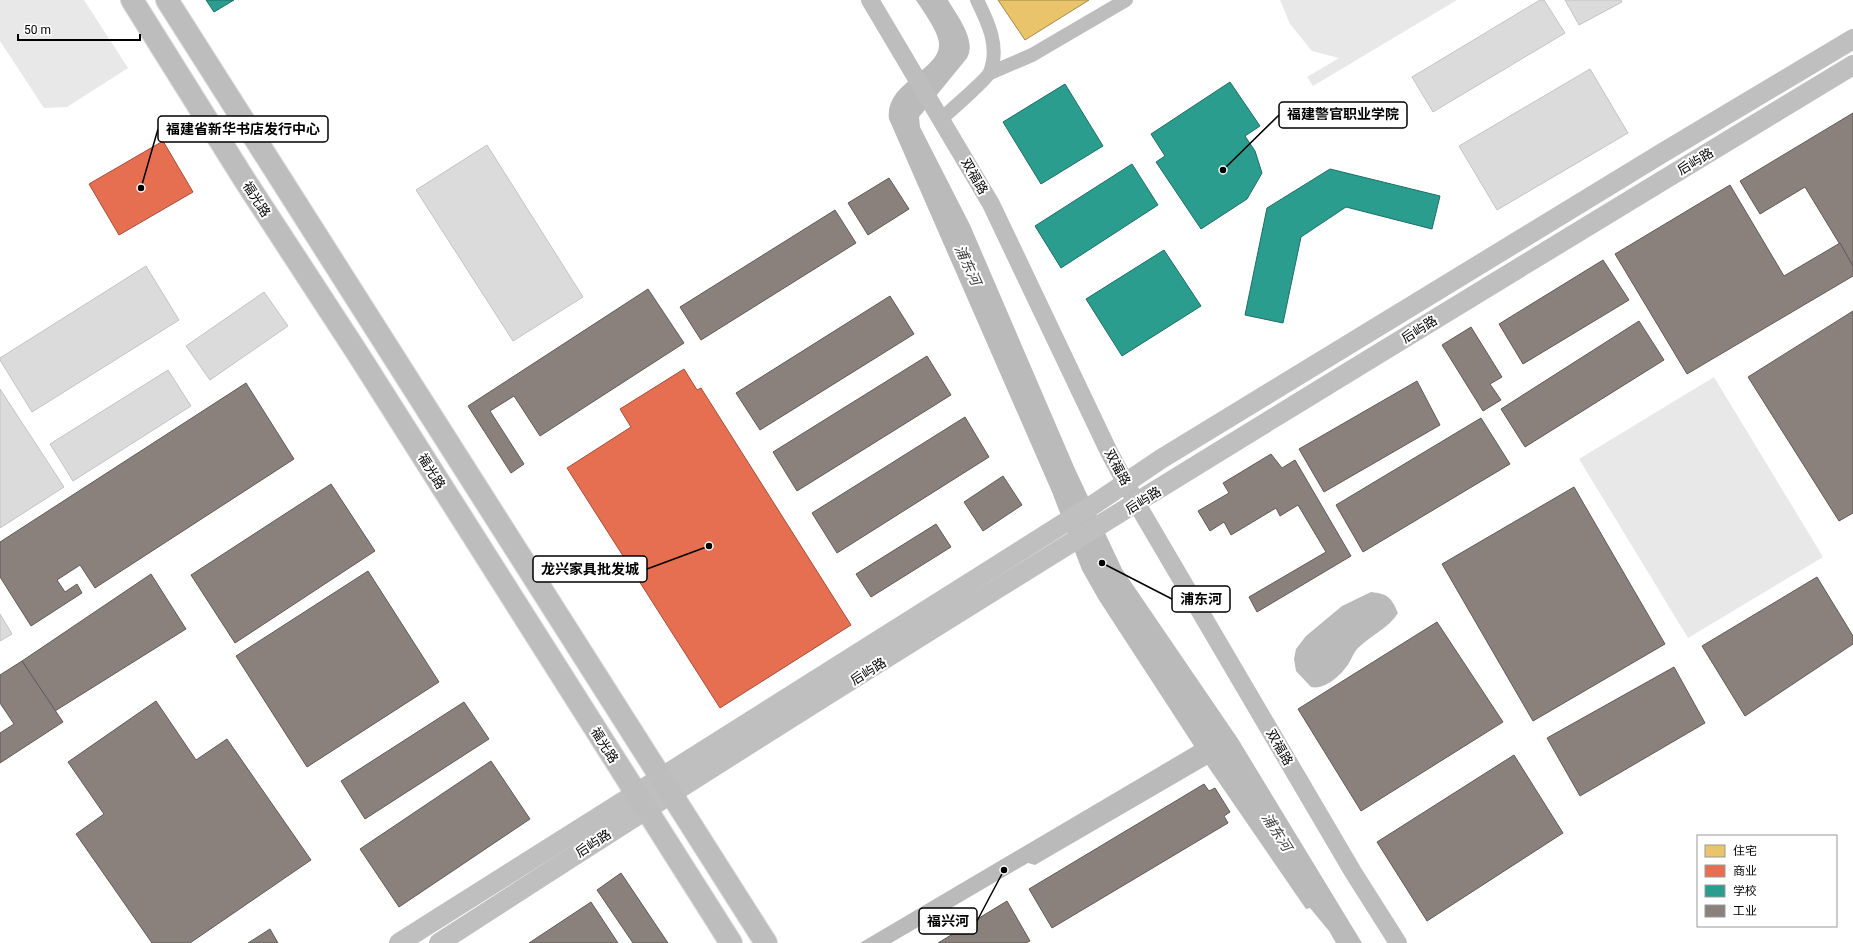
<svg xmlns="http://www.w3.org/2000/svg" width="1853" height="943" font-family="Roboto,'Noto Sans SC',sans-serif">
<style>
.green{fill:#e8e8e8}
.water{fill:#bababa}
.homes{fill:#e9c46a;stroke:#a3894a}
.shops{fill:#e76f51;stroke:#a24e39}
.schools{fill:#2a9d8f;stroke:#1d6e64}
.industry{fill:#8a817c;stroke:#615a57}
.building{fill:#dbdbdb;stroke:#c3c3c3}
.lines{fill:none;stroke-linecap:round;stroke-linejoin:round}
.primary-casing{stroke:#dbdbdb;stroke-width:24}
.minor{stroke:#bdbdbd;stroke-width:14}
.tertiary{stroke:#bdbdbd;stroke-width:18}
.secondary{stroke:#bfbfbf;stroke-width:20}
.primary{stroke:#bdbdbd;stroke-width:22}
.labels{text-anchor:middle;stroke-width:4;stroke-linejoin:round;paint-order:stroke}
.street-label{font-size:13px;fill:#000;stroke:#fff}
.water-label{font-size:14px;font-style:italic;fill:#3d3d3d;stroke:#fff}
.leader{fill:none;stroke:#000;stroke-width:1.5}
.callout-dot{fill:#000;stroke:#fff;stroke-width:1.5}
.callout{fill:#fff;stroke:#000;stroke-width:1.5}
.callout-label{font-size:14px;text-anchor:middle;font-weight:bold;fill:#000}
</style>
<rect width="100%" height="100%" fill="#fff"/>
<g class="green">
<path d="M 0,0 L 84,0 L 128,68 L 67,107 L 44,108 L 0,41 Z"/>
<path d="M 1280,0 L 1457,0 L 1313,86 L 1307,77 L 1339,58 L 1312,51 L 1290,24 Z"/>
<path d="M 1714,377 L 1823,557 L 1688,638 L 1579,459 Z"/>
</g>
<g class="water">
<path d="M 916,0 L 948,0 C 957,16 977,40 967,58 L 919,117 L 920,127 L 970,225 L 1075,469 L 1122,569 L 1238,739 L 1362,943 L 1336,943 L 1329,931 L 1310,908 L 1306,909 L 1207,765 L 1035,865 L 1028,863 L 891,943 L 860,943 L 1194,746 L 1099,600 L 1082,570 L 1052,492 L 889,119 C 884,82 942,70 939,43 C 938,31 923,11 916,0 Z"/>
<path d="M 1371,592 C 1388,594 1391,597 1398,613 C 1389,628 1371,635 1358,648 C 1353,653 1351,661 1347,666 C 1339,677 1324,690 1311,687 L 1296,671 L 1294,659 L 1296,649 L 1306,636 L 1342,606 Z"/>
</g>
<path class="homes" d="M 998,0 L 1089,0 L 1025,40 Z"/>
<g class="shops">
<path d="M 163,141 L 193,192 L 119,235 L 89,184 Z"/>
<path d="M 684,369 L 697,390 L 701,388 L 851,625 L 720,708 L 567,468 L 631,427 L 620,409 Z"/>
</g>
<g class="schools">
<path d="M 206,0 L 234,0 L 214,12 Z"/>
<path d="M 1230,82 L 1260,126 L 1245,136 L 1255,151 L 1262,173 L 1247,199 L 1201,229 L 1156,162 L 1165,156 L 1151,134 Z"/>
<path d="M 1065,84 L 1103,146 L 1041,184 L 1003,122 Z"/>
<path d="M 1132,164 L 1158,205 L 1061,268 L 1035,226 Z"/>
<path d="M 1330,169 L 1440,196 L 1432,229 L 1346,207 L 1301,237 L 1283,323 L 1245,315 L 1267,208 Z"/>
<path d="M 1164,250 L 1201,306 L 1122,356 L 1086,299 Z"/>
</g>
<g class="industry">
<path d="M 1853,113 L 1853,266 L 1805,187 L 1760,214 L 1740,181 Z"/>
<path d="M 889,178 L 909,209 L 868,235 L 848,203 Z"/>
<path d="M 1730,185 L 1784,276 L 1840,243 L 1853,266 L 1853,276 L 1687,374 L 1615,254 Z"/>
<path d="M 835,210 L 856,243 L 701,340 L 680,307 Z"/>
<path d="M 1603,260 L 1629,300 L 1523,364 L 1499,324 Z"/>
<path d="M 648,289 L 684,343 L 540,436 L 514,396 L 490,411 L 524,464 L 511,473 L 468,406 Z"/>
<path d="M 890,296 L 914,334 L 760,430 L 736,393 Z"/>
<path d="M 1853,311 L 1853,513 L 1839,521 L 1748,377 Z"/>
<path d="M 1639,321 L 1664,360 L 1525,447 L 1501,409 Z"/>
<path d="M 1471,327 L 1502,377 L 1490,384 L 1501,400 L 1483,411 L 1442,345 Z"/>
<path d="M 927,356 L 951,395 L 797,491 L 773,452 Z"/>
<path d="M 1417,381 L 1440,425 L 1324,492 L 1299,449 Z"/>
<path d="M 246,383 L 294,459 L 95,588 L 80,565 L 57,580 L 65,592 L 77,584 L 82,593 L 31,626 L 0,577 L 0,542 Z"/>
<path d="M 965,417 L 989,457 L 837,553 L 812,513 Z"/>
<path d="M 1481,418 L 1510,464 L 1363,552 L 1336,505 Z"/>
<path d="M 1271,454 L 1282,468 L 1295,460 L 1351,556 L 1257,612 L 1249,597 L 1326,552 L 1298,505 L 1280,516 L 1276,508 L 1231,535 L 1224,522 L 1210,531 L 1198,511 L 1229,493 L 1223,483 Z"/>
<path d="M 1003,476 L 1022,505 L 983,531 L 964,502 Z"/>
<path d="M 331,484 L 375,551 L 235,643 L 191,575 Z"/>
<path d="M 1574,487 L 1665,644 L 1533,721 L 1442,564 Z"/>
<path d="M 936,524 L 951,547 L 871,597 L 856,574 Z"/>
<path d="M 368,571 L 439,682 L 307,767 L 236,656 Z"/>
<path d="M 151,574 L 186,629 L 55,711 L 22,661 Z"/>
<path d="M 1817,577 L 1853,636 L 1853,644 L 1745,716 L 1702,646 Z"/>
<path d="M 1437,622 L 1503,722 L 1361,811 L 1298,709 Z"/>
<path d="M 22,661 L 63,722 L 0,763 L 0,733 L 14,724 L 0,703 L 0,675 Z"/>
<path d="M 1674,667 L 1705,723 L 1580,796 L 1547,738 Z"/>
<path d="M 156,701 L 196,760 L 227,739 L 311,860 L 190,943 L 152,943 L 76,834 L 104,814 L 68,762 Z"/>
<path d="M 464,702 L 489,739 L 365,819 L 341,781 Z"/>
<path d="M 1514,755 L 1563,833 L 1427,921 L 1377,842 Z"/>
<path d="M 491,761 L 530,819 L 399,907 L 360,849 Z"/>
<path d="M 1204,784 L 1209,791 L 1215,788 L 1230,812 L 1224,816 L 1228,823 L 1052,928 L 1029,889 Z"/>
<path d="M 621,873 L 668,943 L 633,943 L 597,890 Z"/>
<path d="M 1007,901 L 1030,941 L 1026,943 L 938,943 Z"/>
<path d="M 591,902 L 618,943 L 529,943 Z"/>
<path d="M 270,929 L 278,943 L 248,943 Z"/>
</g>
<g class="building">
<path d="M 1540,0 L 1544,0 L 1565,33 L 1433,112 L 1412,77 Z"/>
<path d="M 1565,0 L 1621,0 L 1622,2 L 1579,25 Z"/>
<path d="M 1590,69 L 1628,133 L 1497,210 L 1459,146 Z"/>
<path d="M 487,145 L 583,297 L 513,341 L 416,190 Z"/>
<path d="M 146,266 L 179,320 L 32,412 L 0,360 L 0,358 Z"/>
<path d="M 264,292 L 288,326 L 210,380 L 186,346 Z"/>
<path d="M 168,370 L 191,406 L 73,481 L 50,444 Z"/>
<path d="M 0,389 L 64,487 L 0,528 Z"/>
<path d="M 0,614 L 12,634 L 0,641 Z"/>
</g>
<g class="lines">
<g class="primary-casing">
<g id="primary">
<path d="M 132,0 L 244,179 L 358,354 L 731,943"/>
<path d="M 167,0 L 766,943"/>
</g>
</g>
<g class="minor">
<path d="M 990,73 L 1032,55 L 1126,0"/>
<path d="M 941,119 C 949,112 988,78 990,72 C 1000,47 988,22 977,0"/>
</g>
<path class="tertiary" d="M 870,0 L 991,204 L 1109,452 L 1137,504 L 1353,872 L 1398,943"/>
<g class="secondary">
<path d="M 399,943 L 1096,503 L 1161,459 L 1664,152 L 1853,39"/>
<path d="M 439,943 C 904,641 1378,353 1853,65"/>
</g>
<use href="#primary" class="primary"/>
</g>
<g class="labels">
<g class="street-label">
<text transform="translate(1695 161) rotate(-31)" y="5">后屿路</text>
<text transform="translate(975 176) rotate(60)" y="5">双福路</text>
<text transform="translate(257 199) rotate(57)" y="5">福光路</text>
<text transform="translate(1419 329) rotate(-32)" y="5">后屿路</text>
<text transform="translate(1118 467) rotate(62)" y="5">双福路</text>
<text transform="translate(432 471) rotate(58)" y="5">福光路</text>
<text transform="translate(1143 500) rotate(-32)" y="5">后屿路</text>
<text transform="translate(868 671) rotate(-32)" y="5">后屿路</text>
<text transform="translate(605 745) rotate(58)" y="5">福光路</text>
<text transform="translate(1280 747) rotate(60)" y="5">双福路</text>
<text transform="translate(593 843) rotate(-33)" y="5">后屿路</text>
</g>
<g class="water-label">
<text transform="translate(968 265) rotate(65)" y="5">浦东河</text>
<text transform="translate(1277 832) rotate(57)" y="5">浦东河</text>
</g>
</g>
<path class="leader" d="M1223 170L1279 115M141 188L158 129M709 546L647 569M1102 563L1172 599M1004 870L977 921"/>
<g class="callout-dot">
<circle cx="1223" cy="170" r="4"/>
<circle cx="141" cy="188" r="4"/>
<circle cx="709" cy="546" r="4"/>
<circle cx="1102" cy="563" r="4"/>
<circle cx="1004" cy="870" r="4"/>
</g>
<g class="callout">
<rect x="1279" y="102" width="128" height="26" rx="4"/>
<rect x="158" y="116" width="170" height="26" rx="4"/>
<rect x="533" y="556" width="114" height="26" rx="4"/>
<rect x="1172" y="586" width="58" height="26" rx="4"/>
<rect x="919" y="908" width="58" height="26" rx="4"/>
</g>
<g class="callout-label">
<text x="1343" y="119">福建警官职业学院</text>
<text x="243" y="134">福建省新华书店发行中心</text>
<text x="590" y="574">龙兴家具批发城</text>
<text x="1201" y="604">浦东河</text>
<text x="948" y="926">福兴河</text>
</g>
<rect x="1697" y="835" width="140" height="92" fill="#ffffff" stroke="#999999"/>
<rect x="1705" y="845" width="20" height="12" fill="#e9c46a" stroke="#999999"/>
<text x="1733" y="855" font-size="12" fill="#000000">住宅</text>
<rect x="1705" y="865" width="20" height="12" fill="#e76f51" stroke="#999999"/>
<text x="1733" y="875" font-size="12" fill="#000000">商业</text>
<rect x="1705" y="885" width="20" height="12" fill="#2a9d8f" stroke="#999999"/>
<text x="1733" y="895" font-size="12" fill="#000000">学校</text>
<rect x="1705" y="905" width="20" height="12" fill="#8a817c" stroke="#999999"/>
<text x="1733" y="915" font-size="12" fill="#000000">工业</text>
<path d="M18 34v6h122v-6" fill="none" stroke="#000000" stroke-width="2"/>
<text x="24" y="34" font-size="12" fill="#000000" stroke="#ffffff" stroke-width="3" paint-order="stroke">50 m</text>
</svg>
